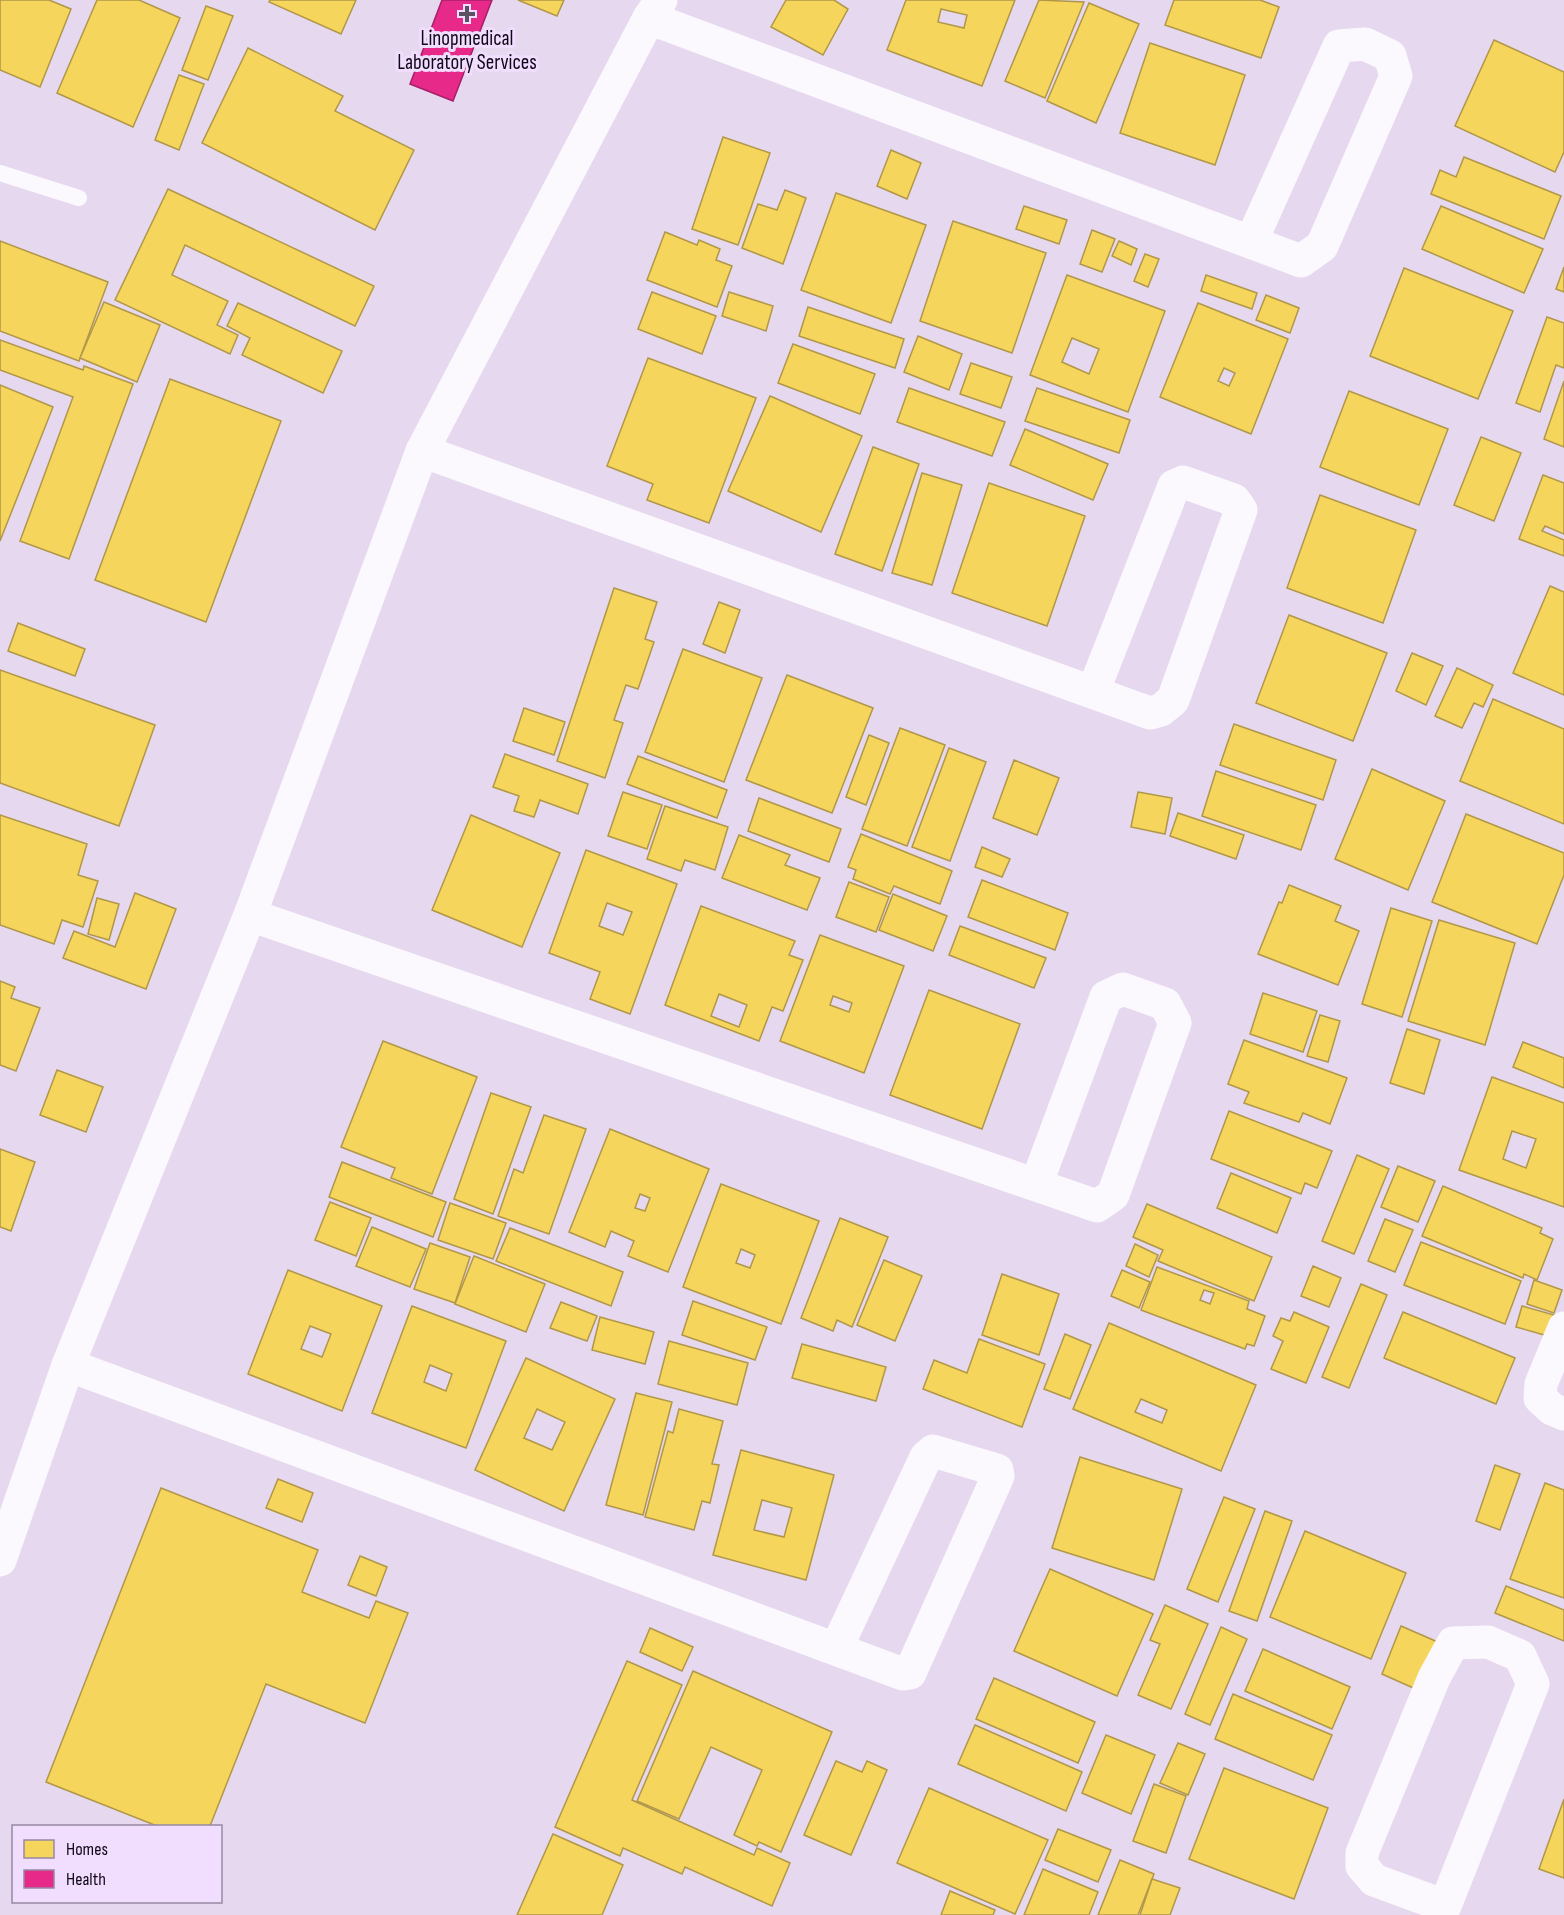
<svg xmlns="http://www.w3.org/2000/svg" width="1564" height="1915" font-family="'Sofia Sans Condensed',sans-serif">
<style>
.homes{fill:#f6d55c;stroke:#b19748;stroke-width:1.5;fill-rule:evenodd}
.health{fill:#e7298a;stroke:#a71f68;stroke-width:1.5}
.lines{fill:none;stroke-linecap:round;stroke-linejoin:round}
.lane{stroke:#fbf9fd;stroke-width:16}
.street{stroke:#fbf9fd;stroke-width:33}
.poi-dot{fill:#5c5063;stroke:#f1defe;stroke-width:2}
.labels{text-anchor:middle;stroke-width:6;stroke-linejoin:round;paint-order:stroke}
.poi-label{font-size:21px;fill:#110718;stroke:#f1defe}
</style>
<rect width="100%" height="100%" fill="#e6d8ef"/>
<g class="homes">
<path d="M 0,0 L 49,0 L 71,9 L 40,87 L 0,70 Z"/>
<path d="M 97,0 L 139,0 L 180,18 L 133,127 L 57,93 Z"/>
<path d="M 270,0 L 356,0 L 341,34 L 269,2 Z"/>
<path d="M 518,0 L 564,0 L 557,16 Z"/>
<path d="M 786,0 L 834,0 L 848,9 L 823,55 L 771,27 Z"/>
<path d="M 906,0 L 1015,0 L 982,86 L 887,50 ZM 941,9 L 967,15 L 964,28 L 938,22 Z"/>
<path d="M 1039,0 L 1084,2 L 1045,98 L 1005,81 Z"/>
<path d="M 1174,0 L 1260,0 L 1279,7 L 1261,58 L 1165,25 Z"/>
<path d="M 1089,3 L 1139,24 L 1096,123 L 1047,101 Z"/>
<path d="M 206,6 L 233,16 L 208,80 L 182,70 Z"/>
<path d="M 1494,40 L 1564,72 L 1564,152 L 1555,172 L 1455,126 Z"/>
<path d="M 1150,43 L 1245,75 L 1215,165 L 1120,133 Z"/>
<path d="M 248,48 L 343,96 L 335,111 L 414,150 L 375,230 L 202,143 Z"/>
<path d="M 179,75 L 204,84 L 179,150 L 155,140 Z"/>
<path d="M 723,137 L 770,153 L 738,245 L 692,229 Z"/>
<path d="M 891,150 L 921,163 L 907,199 L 877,186 Z"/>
<path d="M 1464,157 L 1561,196 L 1544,239 L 1431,194 L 1440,170 L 1456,177 Z"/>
<path d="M 168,189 L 374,286 L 355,326 L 185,245 L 172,275 L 228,301 L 217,325 L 238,335 L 230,354 L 115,300 Z"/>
<path d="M 785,190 L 806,198 L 783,264 L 742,248 L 758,204 L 777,210 Z"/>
<path d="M 836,193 L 926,225 L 891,323 L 801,290 Z"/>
<path d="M 1024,206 L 1067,220 L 1059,244 L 1016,229 Z"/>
<path d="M 1441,206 L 1543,249 L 1524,293 L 1422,249 Z"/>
<path d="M 953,221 L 1046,253 L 1012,353 L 920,321 Z"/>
<path d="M 1092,230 L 1115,239 L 1102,272 L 1080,264 Z"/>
<path d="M 665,232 L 697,245 L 699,240 L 720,249 L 716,260 L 732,266 L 717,307 L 647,280 Z"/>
<path d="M 0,241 L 108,282 L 79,361 L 0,331 Z"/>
<path d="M 1119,241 L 1137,249 L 1131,265 L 1112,256 Z"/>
<path d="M 1145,254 L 1159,259 L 1148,287 L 1134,281 Z"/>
<path d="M 1564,267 L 1564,292 L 1556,289 Z"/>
<path d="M 1404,268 L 1513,311 L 1478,399 L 1370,356 Z"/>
<path d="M 1067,275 L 1165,311 L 1128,412 L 1030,375 ZM 1072,338 L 1099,349 L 1089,374 L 1062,362 Z"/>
<path d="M 1206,275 L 1257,293 L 1252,309 L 1201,291 Z"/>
<path d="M 652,292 L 716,316 L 702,354 L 638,329 Z"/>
<path d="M 729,292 L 773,306 L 766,331 L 722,316 Z"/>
<path d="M 1266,295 L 1299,308 L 1290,333 L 1256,320 Z"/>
<path d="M 104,302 L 160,325 L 137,382 L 80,358 Z"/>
<path d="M 238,303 L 342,351 L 323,393 L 242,355 L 250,338 L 227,326 Z"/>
<path d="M 1198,303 L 1288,339 L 1251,434 L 1160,397 ZM 1224,368 L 1235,373 L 1229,386 L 1218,381 Z"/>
<path d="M 808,307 L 904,339 L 895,368 L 799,336 Z"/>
<path d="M 1547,317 L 1564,323 L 1564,368 L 1556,365 L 1540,412 L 1516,403 Z"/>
<path d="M 918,336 L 962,354 L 949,390 L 904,372 Z"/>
<path d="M 0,340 L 83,370 L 84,366 L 133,384 L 69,559 L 20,541 L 73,397 L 0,370 Z"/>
<path d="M 793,344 L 875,374 L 860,414 L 778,383 Z"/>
<path d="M 648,358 L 756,398 L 709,523 L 647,500 L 653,484 L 607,466 Z"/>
<path d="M 971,363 L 1012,377 L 1001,408 L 960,394 Z"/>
<path d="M 170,379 L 281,421 L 206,622 L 95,580 Z"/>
<path d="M 1564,381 L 1564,447 L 1544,439 Z"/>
<path d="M 0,385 L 53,407 L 0,541 Z"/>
<path d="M 909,388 L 1005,422 L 992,456 L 897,422 Z"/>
<path d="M 1037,388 L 1130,420 L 1119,453 L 1025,421 Z"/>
<path d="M 1349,391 L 1448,429 L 1419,505 L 1320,467 Z"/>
<path d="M 770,396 L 862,436 L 821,532 L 728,491 Z"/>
<path d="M 1025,429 L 1108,464 L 1093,500 L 1010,465 Z"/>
<path d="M 1481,437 L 1521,453 L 1494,521 L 1454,505 Z"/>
<path d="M 873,447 L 919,464 L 882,571 L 835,554 Z"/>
<path d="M 922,473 L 962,485 L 932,585 L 892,573 Z"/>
<path d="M 1543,475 L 1564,483 L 1564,534 L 1545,526 L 1542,531 L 1564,540 L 1564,556 L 1519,539 Z"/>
<path d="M 989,483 L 1085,516 L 1047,626 L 952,593 Z"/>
<path d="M 1320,495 L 1416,530 L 1383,623 L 1287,588 Z"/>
<path d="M 1550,586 L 1564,592 L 1564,695 L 1513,673 Z"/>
<path d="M 614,588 L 657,602 L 645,639 L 654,642 L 638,689 L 626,685 L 614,720 L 623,723 L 605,778 L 557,761 Z"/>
<path d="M 719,602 L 740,610 L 725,653 L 703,644 Z"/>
<path d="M 1289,615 L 1387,653 L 1353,741 L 1256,703 Z"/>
<path d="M 18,623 L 85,649 L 75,676 L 8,651 Z"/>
<path d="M 683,649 L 762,678 L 724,782 L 645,752 Z"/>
<path d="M 1412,653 L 1443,666 L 1426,705 L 1396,691 Z"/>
<path d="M 1457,668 L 1493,685 L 1483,707 L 1474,703 L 1462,728 L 1435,716 Z"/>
<path d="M 0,670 L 155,725 L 119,826 L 0,783 Z"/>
<path d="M 787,675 L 873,708 L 832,813 L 746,780 Z"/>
<path d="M 1493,699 L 1564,729 L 1564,824 L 1460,781 Z"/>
<path d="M 524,708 L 565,722 L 554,755 L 513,741 Z"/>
<path d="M 1234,724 L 1336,760 L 1323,800 L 1220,765 Z"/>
<path d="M 900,728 L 945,745 L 907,846 L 862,829 Z"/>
<path d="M 869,735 L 889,743 L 866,805 L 846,797 Z"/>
<path d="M 949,748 L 986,762 L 950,861 L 912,847 Z"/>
<path d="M 505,754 L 588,784 L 578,814 L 540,800 L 534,817 L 514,811 L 519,796 L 493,787 Z"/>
<path d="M 638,756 L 727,790 L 717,818 L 627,784 Z"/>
<path d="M 1014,760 L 1059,778 L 1037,835 L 993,818 Z"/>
<path d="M 1372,769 L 1445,801 L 1408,890 L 1335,859 Z"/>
<path d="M 1216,771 L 1316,805 L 1301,850 L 1202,816 Z"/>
<path d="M 623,792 L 662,805 L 647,849 L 608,836 Z"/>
<path d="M 1138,792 L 1172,798 L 1165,834 L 1131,827 Z"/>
<path d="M 759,798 L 841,829 L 829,862 L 748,831 Z"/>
<path d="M 665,806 L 728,827 L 715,870 L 685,860 L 681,871 L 647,859 Z"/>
<path d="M 1178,813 L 1244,835 L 1236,859 L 1170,836 Z"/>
<path d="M 1466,814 L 1564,853 L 1564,875 L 1537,944 L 1432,902 Z"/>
<path d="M 0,815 L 87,844 L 78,875 L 98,881 L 83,927 L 62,920 L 54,944 L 0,925 Z"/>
<path d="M 471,815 L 560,853 L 522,947 L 432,910 Z"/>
<path d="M 861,834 L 952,871 L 940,904 L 894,886 L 890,894 L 853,879 L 856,870 L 848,867 Z"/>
<path d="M 739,835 L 790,855 L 785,865 L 820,878 L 807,910 L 722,878 Z"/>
<path d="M 982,847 L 1010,859 L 1002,877 L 975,867 Z"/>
<path d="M 586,850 L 677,884 L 630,1014 L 590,999 L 600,972 L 549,953 ZM 607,903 L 632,912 L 623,935 L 599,926 Z"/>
<path d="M 982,880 L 1068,913 L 1055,950 L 968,917 Z"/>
<path d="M 849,882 L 889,897 L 876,932 L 836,917 Z"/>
<path d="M 1289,885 L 1341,906 L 1335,921 L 1359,931 L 1338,985 L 1258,954 L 1279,902 L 1282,903 Z"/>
<path d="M 135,893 L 176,909 L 146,989 L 63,958 L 74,931 L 115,947 Z"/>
<path d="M 893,894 L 947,916 L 933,951 L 879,930 Z"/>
<path d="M 97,898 L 119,904 L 109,940 L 88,934 Z"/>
<path d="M 701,906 L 795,941 L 789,955 L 803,960 L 783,1011 L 772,1007 L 759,1041 L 665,1005 ZM 719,994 L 747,1005 L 739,1027 L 711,1016 Z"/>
<path d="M 1391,908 L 1432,921 L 1402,1017 L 1362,1004 Z"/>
<path d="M 1439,920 L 1515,943 L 1485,1045 L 1408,1021 Z"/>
<path d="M 960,926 L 1046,958 L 1034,988 L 949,955 Z"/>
<path d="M 820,935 L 904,966 L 864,1073 L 780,1041 ZM 833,996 L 852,1003 L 849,1012 L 830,1005 Z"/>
<path d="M 0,981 L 15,987 L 11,998 L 40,1008 L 16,1071 L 0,1065 Z"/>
<path d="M 929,990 L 1020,1024 L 982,1129 L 890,1095 Z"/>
<path d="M 1263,993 L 1317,1011 L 1303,1052 L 1250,1034 Z"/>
<path d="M 1320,1015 L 1340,1021 L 1328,1062 L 1307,1056 Z"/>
<path d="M 1407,1029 L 1440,1040 L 1424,1094 L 1390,1083 Z"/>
<path d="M 1244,1040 L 1347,1078 L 1330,1124 L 1303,1113 L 1299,1122 L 1244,1103 L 1249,1092 L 1228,1084 Z"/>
<path d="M 383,1041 L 477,1077 L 432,1194 L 391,1178 L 395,1168 L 341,1147 Z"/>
<path d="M 1523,1042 L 1564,1058 L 1564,1088 L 1513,1067 Z"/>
<path d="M 57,1070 L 103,1087 L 86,1132 L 40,1115 Z"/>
<path d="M 1492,1077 L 1564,1103 L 1564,1207 L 1459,1170 ZM 1512,1131 L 1536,1139 L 1526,1168 L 1503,1159 Z"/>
<path d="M 491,1093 L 531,1107 L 493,1214 L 454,1199 Z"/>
<path d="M 1229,1111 L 1332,1151 L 1317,1188 L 1305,1183 L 1301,1194 L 1211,1159 Z"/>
<path d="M 544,1115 L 586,1129 L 549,1234 L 498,1216 L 514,1169 L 523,1173 Z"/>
<path d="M 610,1129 L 709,1169 L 668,1272 L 628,1256 L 634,1241 L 611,1231 L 605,1247 L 569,1232 ZM 640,1194 L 650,1198 L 645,1211 L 635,1208 Z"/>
<path d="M 0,1149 L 35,1162 L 11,1231 L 0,1227 Z"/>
<path d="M 1357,1155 L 1389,1169 L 1354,1254 L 1322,1241 Z"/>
<path d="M 342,1162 L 446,1202 L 433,1237 L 329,1197 Z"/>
<path d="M 1398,1166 L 1435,1181 L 1418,1222 L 1381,1207 Z"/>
<path d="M 1231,1173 L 1291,1198 L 1277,1233 L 1217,1208 Z"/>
<path d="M 721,1184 L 819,1221 L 781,1324 L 683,1287 ZM 741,1249 L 755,1255 L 750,1268 L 736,1263 Z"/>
<path d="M 1443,1186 L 1542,1228 L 1540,1233 L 1553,1239 L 1537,1280 L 1524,1274 L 1523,1278 L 1422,1236 Z"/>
<path d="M 330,1202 L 371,1218 L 356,1256 L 315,1240 Z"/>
<path d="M 450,1203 L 506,1223 L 493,1259 L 438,1240 Z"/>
<path d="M 1147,1204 L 1272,1257 L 1254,1301 L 1158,1261 L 1163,1250 L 1133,1237 Z"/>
<path d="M 840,1218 L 888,1237 L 852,1327 L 837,1320 L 833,1331 L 801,1318 Z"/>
<path d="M 1385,1219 L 1413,1230 L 1395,1272 L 1368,1261 Z"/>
<path d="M 372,1227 L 426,1249 L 410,1287 L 356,1266 Z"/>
<path d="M 510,1228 L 623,1272 L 611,1306 L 496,1261 Z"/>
<path d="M 1421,1242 L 1521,1281 L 1505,1324 L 1404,1285 Z"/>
<path d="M 430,1243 L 470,1257 L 455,1303 L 414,1289 Z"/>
<path d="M 1135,1244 L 1158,1255 L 1149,1277 L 1126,1266 Z"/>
<path d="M 474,1256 L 545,1284 L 526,1332 L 455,1304 Z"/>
<path d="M 884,1260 L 922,1276 L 895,1341 L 857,1325 Z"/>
<path d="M 1313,1266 L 1341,1278 L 1329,1307 L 1301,1296 Z"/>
<path d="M 1157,1267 L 1249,1301 L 1247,1309 L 1265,1316 L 1254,1346 L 1247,1344 L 1245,1349 L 1141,1310 ZM 1204,1290 L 1214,1293 L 1210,1304 L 1200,1300 Z"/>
<path d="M 288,1270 L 382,1306 L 342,1411 L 248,1374 ZM 310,1326 L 331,1334 L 322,1357 L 301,1349 Z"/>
<path d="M 1122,1270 L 1150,1282 L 1139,1308 L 1111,1296 Z"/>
<path d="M 1002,1274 L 1059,1294 L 1039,1355 L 982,1335 Z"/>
<path d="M 1534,1280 L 1562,1290 L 1554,1313 L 1527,1304 Z"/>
<path d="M 1361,1284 L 1387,1295 L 1349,1388 L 1322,1377 Z"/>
<path d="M 693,1301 L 767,1327 L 755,1360 L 682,1335 Z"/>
<path d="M 561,1302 L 597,1316 L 587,1341 L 550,1328 Z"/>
<path d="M 412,1306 L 506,1341 L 466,1448 L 372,1413 ZM 430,1365 L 452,1374 L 446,1391 L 424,1382 Z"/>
<path d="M 1522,1306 L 1561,1317 L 1555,1338 L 1516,1327 Z"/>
<path d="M 1294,1312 L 1329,1327 L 1306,1383 L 1271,1369 L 1283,1341 L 1273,1336 L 1281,1318 L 1290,1321 Z"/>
<path d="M 1403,1312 L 1515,1358 L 1496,1404 L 1384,1358 Z"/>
<path d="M 600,1317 L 654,1332 L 645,1364 L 592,1350 Z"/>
<path d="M 1109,1323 L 1256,1385 L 1221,1471 L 1073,1409 ZM 1141,1399 L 1167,1410 L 1162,1423 L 1135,1412 Z"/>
<path d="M 1065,1334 L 1091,1345 L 1070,1399 L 1044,1389 Z"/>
<path d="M 979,1339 L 1045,1364 L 1022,1427 L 923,1389 L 934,1360 L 967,1373 Z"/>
<path d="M 669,1341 L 748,1363 L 737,1405 L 658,1384 Z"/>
<path d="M 802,1344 L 886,1367 L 876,1401 L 792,1378 Z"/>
<path d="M 526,1358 L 615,1399 L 564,1511 L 475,1470 ZM 537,1409 L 565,1422 L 552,1450 L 524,1438 Z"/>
<path d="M 636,1393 L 672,1402 L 643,1515 L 606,1505 Z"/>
<path d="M 679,1409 L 723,1421 L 712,1464 L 719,1465 L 710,1503 L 702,1501 L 694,1530 L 645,1517 L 668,1431 L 673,1433 Z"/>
<path d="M 741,1450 L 834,1475 L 806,1580 L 713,1555 ZM 762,1500 L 792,1508 L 784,1537 L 754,1530 Z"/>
<path d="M 1080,1457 L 1182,1489 L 1154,1580 L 1052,1548 Z"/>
<path d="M 1495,1465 L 1520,1474 L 1500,1530 L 1476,1521 Z"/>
<path d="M 278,1479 L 313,1493 L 302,1522 L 266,1508 Z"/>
<path d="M 1545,1483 L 1564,1490 L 1564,1598 L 1510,1579 Z"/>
<path d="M 161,1488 L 318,1550 L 302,1592 L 369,1618 L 376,1601 L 408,1613 L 365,1723 L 266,1684 L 210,1826 L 157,1826 L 46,1782 Z"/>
<path d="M 1224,1497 L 1255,1509 L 1218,1602 L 1187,1589 Z"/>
<path d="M 1265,1511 L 1292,1521 L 1257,1621 L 1229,1611 Z"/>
<path d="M 1305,1531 L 1406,1573 L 1371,1659 L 1270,1617 Z"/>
<path d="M 360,1556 L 387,1567 L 376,1596 L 348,1585 Z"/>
<path d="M 1050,1569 L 1153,1614 L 1117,1696 L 1014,1651 Z"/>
<path d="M 1506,1586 L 1564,1610 L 1564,1641 L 1495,1613 Z"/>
<path d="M 1165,1605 L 1208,1624 L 1171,1709 L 1138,1695 L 1160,1644 L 1150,1640 Z"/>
<path d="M 1401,1626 L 1440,1643 L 1420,1691 L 1382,1674 Z"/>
<path d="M 1221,1627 L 1247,1639 L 1210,1725 L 1185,1714 Z"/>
<path d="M 650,1628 L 693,1647 L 682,1671 L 640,1652 Z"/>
<path d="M 1263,1649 L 1350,1687 L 1332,1729 L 1245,1691 Z"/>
<path d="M 627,1661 L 682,1685 L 632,1800 L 754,1855 L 757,1848 L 790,1863 L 772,1906 L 685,1867 L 682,1874 L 623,1848 L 620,1856 L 555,1827 Z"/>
<path d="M 693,1671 L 832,1732 L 781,1852 L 759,1842 L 757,1846 L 734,1835 L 762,1770 L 711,1747 L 679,1819 L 637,1801 Z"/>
<path d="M 994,1678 L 1095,1722 L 1078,1763 L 976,1719 Z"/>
<path d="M 1233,1694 L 1332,1735 L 1313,1780 L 1215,1739 Z"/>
<path d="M 975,1725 L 1082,1772 L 1066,1811 L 958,1764 Z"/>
<path d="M 1106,1735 L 1155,1755 L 1131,1814 L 1082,1793 Z"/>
<path d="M 1178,1743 L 1205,1754 L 1188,1795 L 1160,1783 Z"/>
<path d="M 836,1761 L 862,1772 L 867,1761 L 887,1770 L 851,1855 L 804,1835 Z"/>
<path d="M 1224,1768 L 1328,1808 L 1294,1899 L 1189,1859 Z"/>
<path d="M 1154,1784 L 1186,1796 L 1166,1853 L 1133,1841 Z"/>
<path d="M 929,1788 L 1048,1840 L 1015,1914 L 897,1863 Z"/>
<path d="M 1564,1799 L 1564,1878 L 1539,1869 Z"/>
<path d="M 1058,1829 L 1111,1850 L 1098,1882 L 1045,1860 Z"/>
<path d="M 553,1834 L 623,1865 L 602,1915 L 517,1915 Z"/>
<path d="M 1120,1860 L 1154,1874 L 1138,1915 L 1098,1915 Z"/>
<path d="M 1043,1869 L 1098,1892 L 1089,1915 L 1024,1915 Z"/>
<path d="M 1152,1879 L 1180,1888 L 1170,1915 L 1140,1915 Z"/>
<path d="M 950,1891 L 995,1910 L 993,1915 L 941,1915 Z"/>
</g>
<path class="health" d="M 442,0 L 492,0 L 453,101 L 410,84 Z"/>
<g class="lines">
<path class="lane" d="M 0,173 L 79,198"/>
<g class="street">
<path d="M 649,18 L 1301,261 L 1322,246 L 1396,76 L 1390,56 L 1365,44 L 1339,46 L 1251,242"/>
<path d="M 422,451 L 1150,713 L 1161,710 L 1173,700 L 1241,510 L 1234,500 L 1183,482 L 1174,486 L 1093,692"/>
<path d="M 250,915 L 1036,1185 L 1097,1206 L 1113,1195 L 1175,1023 L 1165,1004 L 1123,989 L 1106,997 L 1036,1185"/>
<path d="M 1564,1328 L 1541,1384 L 1540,1398 L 1552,1409 L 1564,1414"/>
<path d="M 68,1365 L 903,1674 L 910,1673 L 998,1476 L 997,1470 L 933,1451 L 926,1457 L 836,1649"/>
<path d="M 0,1560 L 68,1365 L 250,915 L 422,451 L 649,18 L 661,0"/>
<path d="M 1488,1642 L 1520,1656 L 1533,1684 L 1445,1906 L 1374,1880 L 1362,1866 L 1362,1853 L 1434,1678 L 1453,1643 Z"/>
</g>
</g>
<path class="poi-dot" d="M464 5h6v6h6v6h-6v6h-6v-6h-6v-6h6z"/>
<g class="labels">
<g class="poi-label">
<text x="467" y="45">Linopmedical<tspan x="467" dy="24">Laboratory Services</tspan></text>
</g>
</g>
<rect x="12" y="1825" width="210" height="78" fill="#f1defe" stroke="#9788a2" stroke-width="1.5"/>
<rect x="24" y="1840" width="30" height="18" fill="#f6d55c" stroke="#9788a2" stroke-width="1.5"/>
<text x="66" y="1855" font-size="18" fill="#110718">Homes</text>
<rect x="24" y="1870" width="30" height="18" fill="#e7298a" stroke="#9788a2" stroke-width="1.5"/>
<text x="66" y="1885" font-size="18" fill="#110718">Health</text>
</svg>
